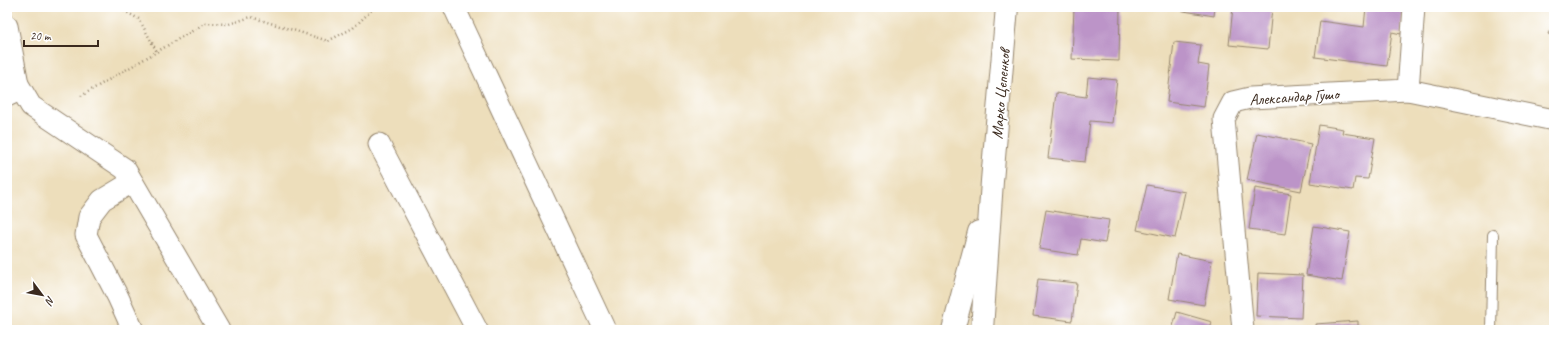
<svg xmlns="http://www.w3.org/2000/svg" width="1561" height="337" font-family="Caveat,sans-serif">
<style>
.building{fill:#bc94c8}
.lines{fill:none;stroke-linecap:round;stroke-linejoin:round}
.lane-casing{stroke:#94846c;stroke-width:12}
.street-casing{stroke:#94846c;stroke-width:23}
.secondary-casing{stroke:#94846c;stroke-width:24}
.path{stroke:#94846c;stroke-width:2.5;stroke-dasharray:1 3;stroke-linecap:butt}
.lane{stroke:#fff;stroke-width:10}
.street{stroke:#fff;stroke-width:21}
.secondary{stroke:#fff;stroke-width:22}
.labels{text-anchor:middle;stroke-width:3;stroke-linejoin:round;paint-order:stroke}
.street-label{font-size:16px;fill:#3b2a1e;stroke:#fff}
</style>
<rect width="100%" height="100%" fill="#fff"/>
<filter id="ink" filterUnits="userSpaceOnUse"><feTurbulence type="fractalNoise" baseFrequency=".025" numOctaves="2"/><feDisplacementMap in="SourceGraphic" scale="8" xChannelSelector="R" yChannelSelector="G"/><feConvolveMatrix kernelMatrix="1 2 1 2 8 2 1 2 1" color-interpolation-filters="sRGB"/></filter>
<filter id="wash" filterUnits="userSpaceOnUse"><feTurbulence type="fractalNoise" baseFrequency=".012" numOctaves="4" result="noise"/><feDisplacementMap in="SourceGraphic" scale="16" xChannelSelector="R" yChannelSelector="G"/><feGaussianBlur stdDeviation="0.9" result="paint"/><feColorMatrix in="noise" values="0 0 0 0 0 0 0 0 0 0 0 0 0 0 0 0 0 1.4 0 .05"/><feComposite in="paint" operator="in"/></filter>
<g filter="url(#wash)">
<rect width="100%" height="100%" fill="#eddebb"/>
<g id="blocks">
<g class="building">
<path d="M 1074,7 L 1120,7 L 1119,61 L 1072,59 Z"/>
<path d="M 1179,7 L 1215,7 L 1214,16 L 1178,10 Z"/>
<path d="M 1233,7 L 1272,8 L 1268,49 L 1229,45 Z"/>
<path d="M 1366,7 L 1405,7 L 1401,34 L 1392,32 L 1387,66 L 1315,57 L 1320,21 L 1364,27 Z"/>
<path d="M 1554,21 L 1554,36 L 1548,34 Z"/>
<path d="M 1174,42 L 1201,45 L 1198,64 L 1209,66 L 1204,107 L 1167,102 Z"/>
<path d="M 1088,77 L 1117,80 L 1112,123 L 1090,121 L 1085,162 L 1048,158 L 1056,93 L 1086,97 Z"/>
<path d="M 1319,125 L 1343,129 L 1342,133 L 1375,138 L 1368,179 L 1355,178 L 1353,190 L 1310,183 Z"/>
<path d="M 1257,133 L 1311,144 L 1301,191 L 1247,180 Z"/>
<path d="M 1147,185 L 1185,192 L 1175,238 L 1137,230 Z"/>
<path d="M 1255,188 L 1291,194 L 1285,234 L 1249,229 Z"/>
<path d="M 1046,210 L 1109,220 L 1105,243 L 1081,239 L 1078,255 L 1039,249 Z"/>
<path d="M 1314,226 L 1350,232 L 1342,281 L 1306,275 Z"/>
<path d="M 1177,254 L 1212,261 L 1204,305 L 1169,299 Z"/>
<path d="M 1258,273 L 1303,275 L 1301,318 L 1256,316 Z"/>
<path d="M 1038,279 L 1077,283 L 1072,321 L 1033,316 Z"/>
<path d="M 1177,312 L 1212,322 L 1210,330 L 1172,330 Z"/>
<path d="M 1358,321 L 1358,330 L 1316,330 L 1315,324 Z"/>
</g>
</g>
</g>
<g filter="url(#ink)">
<use href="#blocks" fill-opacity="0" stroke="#94846c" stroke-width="1"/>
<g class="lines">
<g class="lane-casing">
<g id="lane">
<path d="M 7,102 L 24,94"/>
<path d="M 1491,330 L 1493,235"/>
</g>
</g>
<g class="street-casing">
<g id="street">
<path d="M 454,7 L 605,330"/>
<path d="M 7,26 L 18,84 L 31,106 L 125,169 L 219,330"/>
<path d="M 1408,90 L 1554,120"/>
<path d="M 379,144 L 477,330"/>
<path d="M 132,182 L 102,200 L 89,217 L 86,235 L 118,297 L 133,330"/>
<path d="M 1243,330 L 1224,119 L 1233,102 L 1250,98 L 1408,90 L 1414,7"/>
</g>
</g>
<g class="secondary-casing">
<g id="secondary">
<path d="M 953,330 L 979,232"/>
<path d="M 982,330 L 992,181 L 1007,7"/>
</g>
</g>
<g class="path">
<path d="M 117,7 L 139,19 L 157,52"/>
<path d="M 81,96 L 206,23 L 229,24 L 251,17 L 328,41 L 353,28 L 375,7"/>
</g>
<use href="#lane" class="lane"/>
<use href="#street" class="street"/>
<use href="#secondary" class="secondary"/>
</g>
</g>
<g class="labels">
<g class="street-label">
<text transform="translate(1000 94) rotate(-85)" y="6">Марко Цепенков</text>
<text transform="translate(1294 96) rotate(-4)" y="6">Александар Гушо</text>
</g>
</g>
<rect width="1561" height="337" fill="none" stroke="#fff" stroke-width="24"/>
<g transform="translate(42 295) rotate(122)" stroke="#ffffff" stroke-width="3" paint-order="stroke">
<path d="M0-3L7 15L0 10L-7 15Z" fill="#3b2a1e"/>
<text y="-6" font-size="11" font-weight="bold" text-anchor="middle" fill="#3b2a1e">N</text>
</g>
<path d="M24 40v6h74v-6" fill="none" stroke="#3b2a1e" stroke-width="2"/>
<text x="30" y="40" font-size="12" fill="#3b2a1e" stroke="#ffffff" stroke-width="3" paint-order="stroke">20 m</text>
</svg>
